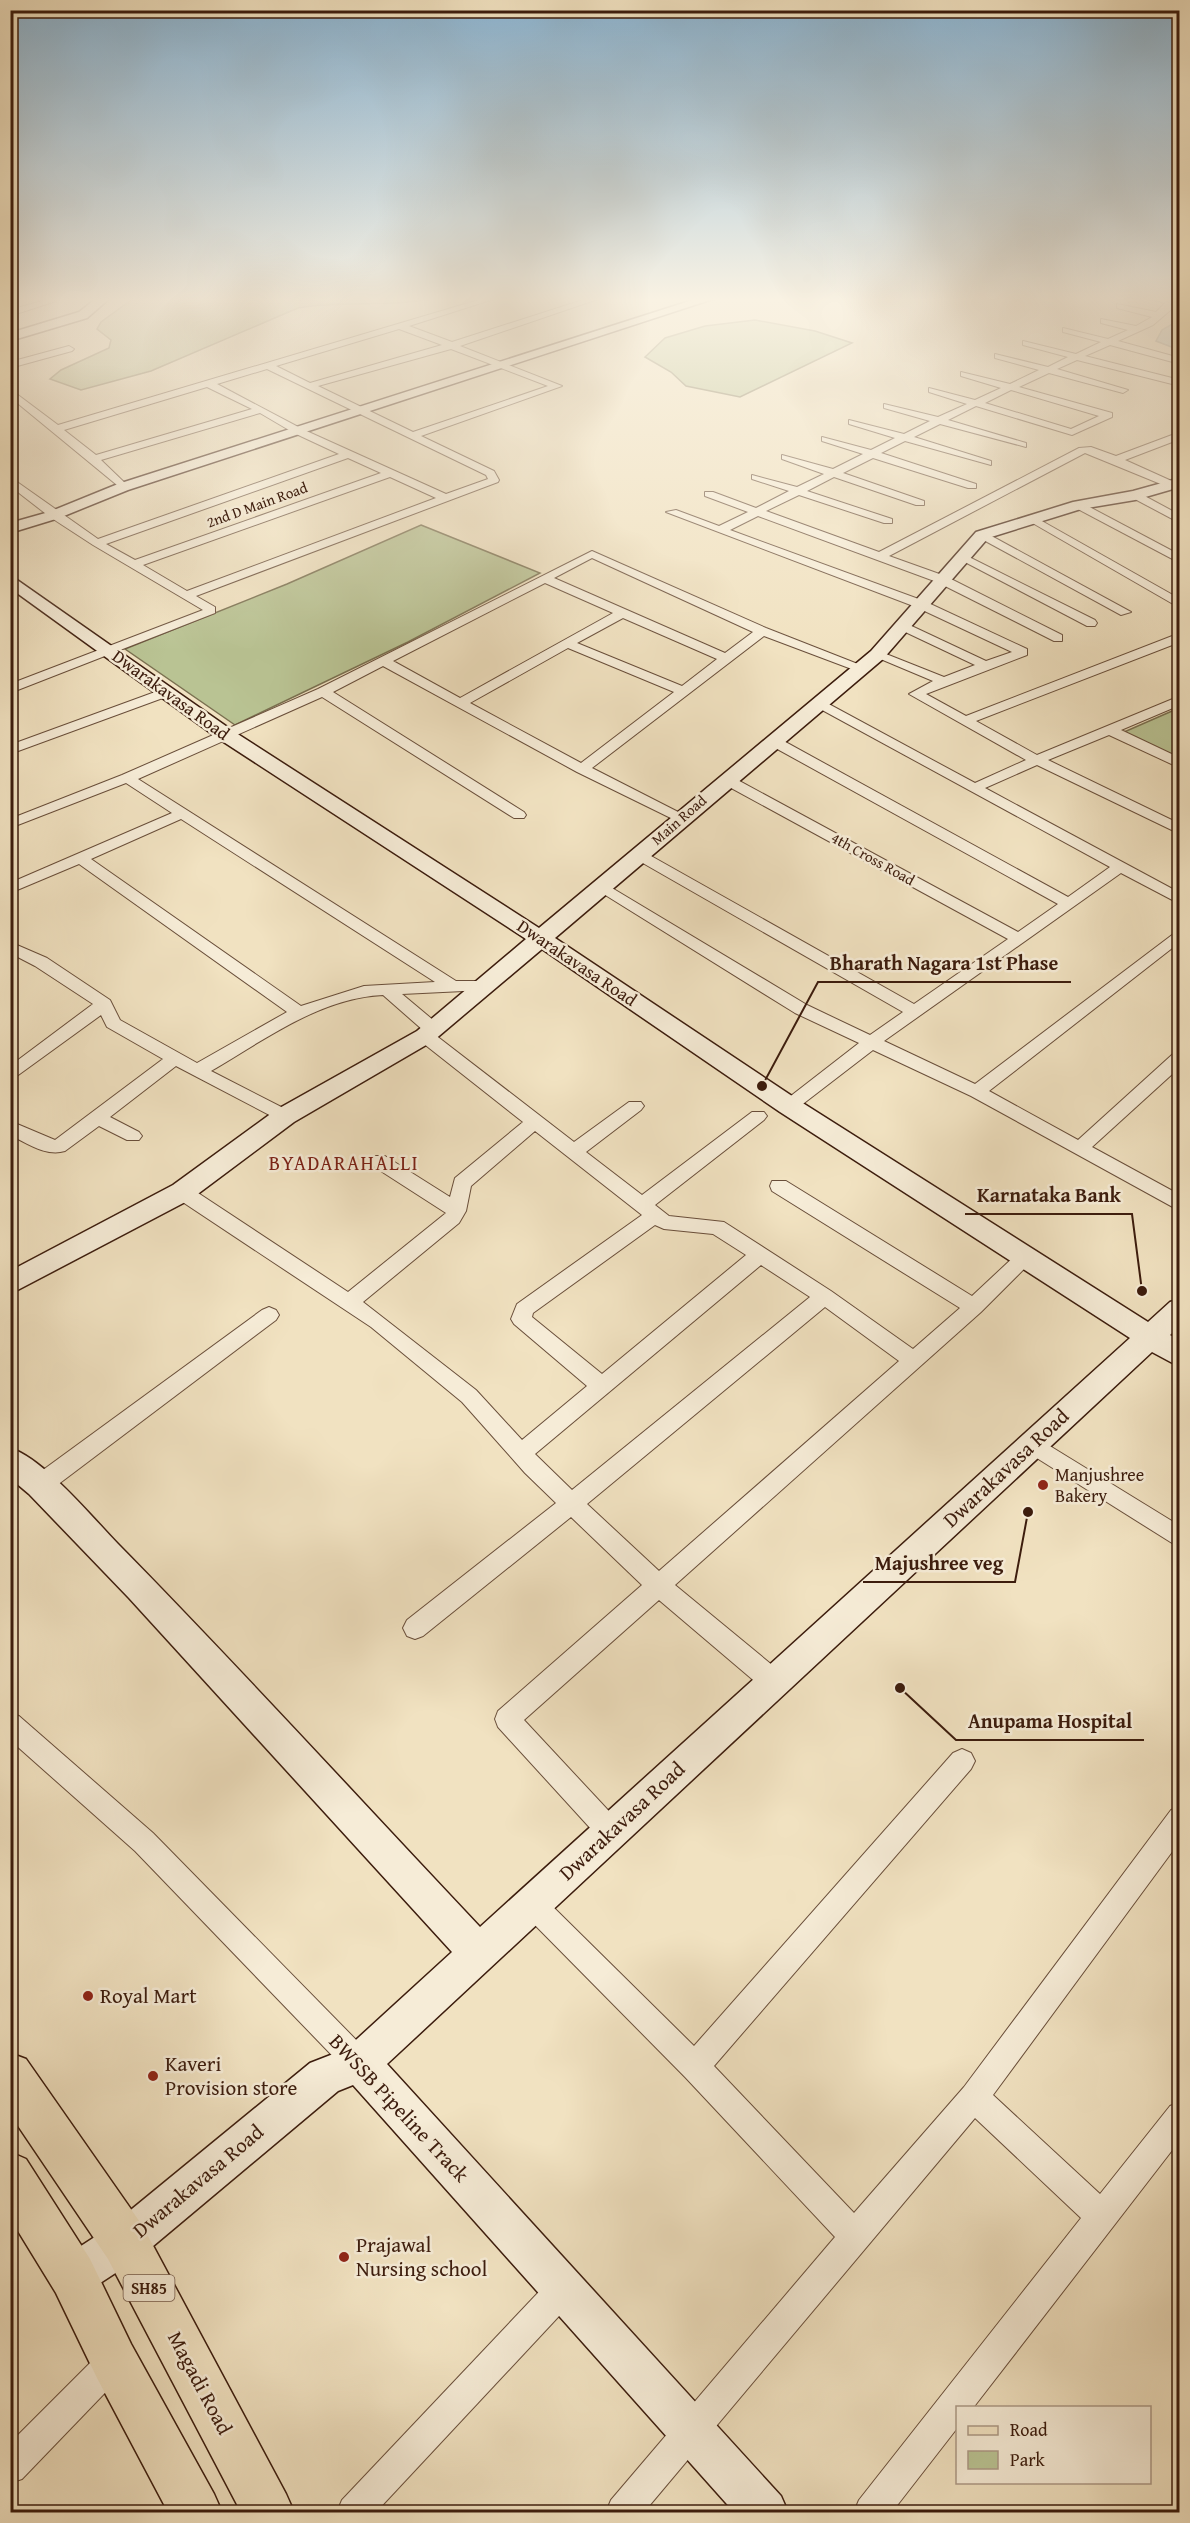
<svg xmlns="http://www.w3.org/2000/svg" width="1190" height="2523" font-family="'Gentium Book Plus',serif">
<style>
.green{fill:#b9c393;stroke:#7a7050;stroke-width:1.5}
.water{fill:#9fbbbd;stroke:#777b77;stroke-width:1.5}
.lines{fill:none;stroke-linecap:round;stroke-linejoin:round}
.street-casing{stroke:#694e3a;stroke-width:2}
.secondary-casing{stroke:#3c1c0d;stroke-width:3}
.primary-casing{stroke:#3c1c0d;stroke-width:3}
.street{fill:#f6ecd7;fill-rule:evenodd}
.secondary{fill:#f6ecd7;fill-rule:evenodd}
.primary{fill:#f1e2c1;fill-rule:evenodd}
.poi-dot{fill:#8f2418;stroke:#f6ecd7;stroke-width:2}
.labels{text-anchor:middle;stroke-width:5;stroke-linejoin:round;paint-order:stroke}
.far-street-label{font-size:15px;fill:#3c1c0d;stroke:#f6ecd7}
.shield{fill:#f6ecd7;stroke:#745a4a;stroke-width:1.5}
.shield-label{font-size:16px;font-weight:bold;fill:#3c1c0d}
.street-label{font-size:18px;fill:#3c1c0d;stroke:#f6ecd7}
.poi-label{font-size:18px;fill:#3c1c0d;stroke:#f6ecd7;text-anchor:start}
.neighbourhood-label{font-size:20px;letter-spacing:1.5px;fill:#7a1f14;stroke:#f6ecd7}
.near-street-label{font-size:21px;fill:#3c1c0d;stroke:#f6ecd7}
.near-poi-label{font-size:21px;fill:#3c1c0d;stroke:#f6ecd7;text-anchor:start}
.leader{fill:none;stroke:#3c1c0d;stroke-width:2}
.callout-dot{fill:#3c1c0d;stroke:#f6ecd7;stroke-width:2}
.callout-label{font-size:20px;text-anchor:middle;font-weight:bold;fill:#3c1c0d;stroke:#f6ecd7;stroke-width:5;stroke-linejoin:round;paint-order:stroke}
</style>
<rect width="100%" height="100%" fill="#f1e2c1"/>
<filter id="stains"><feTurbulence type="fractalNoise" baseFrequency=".00333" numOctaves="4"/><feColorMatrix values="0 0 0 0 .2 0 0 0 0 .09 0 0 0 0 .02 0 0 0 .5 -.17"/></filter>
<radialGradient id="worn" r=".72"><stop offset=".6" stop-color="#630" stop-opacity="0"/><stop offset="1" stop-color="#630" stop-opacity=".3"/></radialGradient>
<g class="green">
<path d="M 134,298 L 435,298 C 389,308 344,300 298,308 L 151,371 L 81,390 L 50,379 L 61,370 L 109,348 L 111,340 L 97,329 L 101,322 Z"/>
<path d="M 755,320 L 815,331 L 852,343 L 740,397 L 686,386 L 671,372 L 645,357 L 665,338 L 705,326 Z"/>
<path d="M 421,525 L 540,573 L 408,642 L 235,725 L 125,649 L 287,584 Z"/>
<path d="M 1179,708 L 1179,758 L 1124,732 Z"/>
</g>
<path class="water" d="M 1179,320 L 1179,350 L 1156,341 L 1162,330 Z"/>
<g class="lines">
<g class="street-casing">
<g id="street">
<path d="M 485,298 L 497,298 L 409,326 L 452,342 L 589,298 L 601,298 L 460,346 L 562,386 L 421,436 L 494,471 L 499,480 L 498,482 L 196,596 L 215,607 L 215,613 L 10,693 L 10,684 L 203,610 L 93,545 L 50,517 L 10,486 L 10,477 L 98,539 L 339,454 L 294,433 L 260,413 L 101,460 L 127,485 L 128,487 L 123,490 L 10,397 L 10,389 L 58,425 ZM 399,329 L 442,345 L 310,383 L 276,366 ZM 451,349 L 548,386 L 413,432 L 318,386 ZM 267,369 L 486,475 L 488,479 L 446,494 L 302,429 L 217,384 ZM 207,387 L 252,409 L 96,455 L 64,430 ZM 348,458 L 381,473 L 135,560 L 106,544 ZM 390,477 L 436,498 L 187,591 L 143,565 Z"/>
<path d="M 1012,298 L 1021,298 L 1016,301 Z"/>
<path d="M 1147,298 L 1180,298 L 1180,302 L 1153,325 L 1118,341 L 1180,358 L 1180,364 L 1110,345 L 1085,356 L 1180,380 L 1180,386 L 1077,360 L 1057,369 L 1128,390 L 1123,393 L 1049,373 L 1019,387 L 1112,413 L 1112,417 L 1072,435 L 976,406 L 948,420 L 1026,443 L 1026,447 L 940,424 L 914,437 L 991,461 L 991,465 L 905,441 L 881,453 L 976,484 L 976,488 L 968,488 L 873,458 L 843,473 L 924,501 L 924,505 L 916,505 L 834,477 L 807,491 L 892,519 L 892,523 L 884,523 L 799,495 L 766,511 L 879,552 L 1079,448 L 1091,447 L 1116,456 L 1180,432 L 1180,439 L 1125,460 L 1176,483 L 1176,487 L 1168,487 L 1085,453 L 889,556 L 945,576 L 1062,635 L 1062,641 L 1054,641 L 937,582 L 758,516 L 730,530 L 924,601 L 1027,649 L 1027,655 L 926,694 L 966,716 L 1180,633 L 1180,642 L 976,721 L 1037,755 L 1180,696 L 1180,705 L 1121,730 L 1180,758 L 1180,768 L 1109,735 L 1048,760 L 1180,824 L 1180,834 L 1037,765 L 985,788 L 1180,893 L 1180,904 L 1121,873 L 884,1041 L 975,1084 L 1180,929 L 1180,942 L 989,1091 L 1078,1140 L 1174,1053 L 1180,1051 L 1180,1067 L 1092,1147 L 1180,1195 L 1180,1211 L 971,1096 L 873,1050 L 795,1110 L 783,1110 L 780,1106 L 783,1102 L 859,1043 L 795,1013 L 594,888 L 597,885 L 607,885 L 807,1005 L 870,1035 L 903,1012 L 634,858 L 632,855 L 634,852 L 644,852 L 914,1004 L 1008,939 L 722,783 L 722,777 L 732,777 L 1018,932 L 1058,904 L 770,745 L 770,739 L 780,739 L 1068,897 L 1110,867 L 813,705 L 815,702 L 825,702 L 975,783 L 1026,760 L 909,694 L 933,681 L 871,655 L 877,651 L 881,652 L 944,677 L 975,665 L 899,629 L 897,626 L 903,622 L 986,661 L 1012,652 L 916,607 L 666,512 L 676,510 L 719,526 L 748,512 L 705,496 L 705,492 L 713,492 L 756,508 L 789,491 L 752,479 L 752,475 L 797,487 L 824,474 L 782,459 L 782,455 L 833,469 L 863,454 L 822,441 L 822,437 L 871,450 L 895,438 L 849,424 L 849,420 L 904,434 L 930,421 L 884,408 L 884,404 L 938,417 L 967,404 L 929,392 L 929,388 L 975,400 L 1001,388 L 961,376 L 961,372 L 1010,384 L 1039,370 L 995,358 L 995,354 L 1048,367 L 1068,357 L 1023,345 L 1023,341 L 1076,354 L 1101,342 L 1063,332 L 1063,328 L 1108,339 L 1128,330 L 1101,323 L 1101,319 L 1136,326 L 1152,317 L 1117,308 L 1117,304 L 1156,312 L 1165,303 ZM 1011,390 L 1099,416 L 1071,429 L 985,403 Z"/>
<path d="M 49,299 L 56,301 L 10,316 L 10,310 Z"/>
<path d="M 69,346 L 74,349 L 72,351 L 10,368 L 10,362 Z"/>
<path d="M 1131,493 L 1139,493 L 1180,515 L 1180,523 L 1131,497 Z"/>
<path d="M 1074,503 L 1082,503 L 1180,555 L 1180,563 L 1074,507 Z"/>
<path d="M 1033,516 L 1180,599 L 1180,608 L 1029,521 L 1027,519 Z"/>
<path d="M 978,533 L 986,533 L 1131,612 L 1121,615 L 978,537 Z"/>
<path d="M 592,551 L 766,628 L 868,668 L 862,672 L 857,671 L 764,636 L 592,768 L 686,816 L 688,819 L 686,822 L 681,823 L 577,772 L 383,666 L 333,692 L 524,812 L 526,815 L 524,818 L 514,818 L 322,697 L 138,779 L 456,981 L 490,981 L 492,985 L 484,990 L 402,994 L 439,1025 L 441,1029 L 434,1034 L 574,1142 L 629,1102 L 641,1102 L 644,1106 L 641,1110 L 586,1152 L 642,1195 L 752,1112 L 764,1112 L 767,1116 L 764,1120 L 655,1205 L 669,1216 L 724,1222 L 831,1291 L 913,1349 L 960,1308 L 772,1191 L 770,1186 L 772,1181 L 786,1181 L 972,1296 L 1018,1253 L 1025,1251 L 1032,1253 L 1035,1258 L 981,1312 L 675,1585 L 783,1674 L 786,1682 L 783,1690 L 774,1693 L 765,1690 L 659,1600 L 524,1720 L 620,1823 L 624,1832 L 620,1841 L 611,1845 L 602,1841 L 498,1727 L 495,1719 L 498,1711 L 642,1585 L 571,1517 L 423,1636 L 415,1639 L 407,1636 L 403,1628 L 407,1620 L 556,1503 L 525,1473 L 462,1402 L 371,1327 L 175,1197 L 173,1192 L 175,1187 L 189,1187 L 348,1292 L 446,1213 L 373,1166 L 370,1161 L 373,1156 L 385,1156 L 450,1197 L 455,1178 L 523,1122 L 419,1040 L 417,1036 L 424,1031 L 383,995 C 320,998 264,1040 211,1071 L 291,1112 L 294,1116 L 291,1120 L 279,1120 L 176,1066 L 110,1117 L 139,1132 L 142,1136 L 139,1140 L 127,1140 L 99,1126 L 65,1151 C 46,1157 27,1143 10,1135 L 10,1121 L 55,1140 L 163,1059 L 107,1027 L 101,1015 L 10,1081 L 10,1066 L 93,1004 L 35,966 L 10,953 L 10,942 L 47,958 L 110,1000 L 120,1020 L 197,1063 L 287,1012 L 79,864 L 10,893 L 10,883 L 172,813 L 126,783 L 10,828 L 10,819 L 122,775 L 318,689 ZM 592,558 L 753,632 L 725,653 L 554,578 ZM 545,583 L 613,613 L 460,698 L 393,661 ZM 623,618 L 717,659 L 682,686 L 577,643 ZM 568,648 L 674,692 L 581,763 L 470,703 ZM 181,819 L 435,982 L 364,986 L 301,1006 L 91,859 ZM 535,1131 L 642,1215 L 517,1304 L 511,1319 L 514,1324 L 587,1386 L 522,1440 L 476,1390 L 363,1302 L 459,1223 L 466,1211 L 471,1186 ZM 655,1225 L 664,1229 L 713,1234 L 746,1255 L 602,1374 L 532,1317 L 533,1313 ZM 761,1265 L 810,1297 L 572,1490 L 535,1454 ZM 825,1307 L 899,1361 L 659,1571 L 587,1504 Z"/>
<path d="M 965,555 L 1095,620 L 1097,623 L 1095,626 L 1087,626 L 961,560 L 959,558 Z"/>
<path d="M 166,688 L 171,689 L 171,695 L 10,754 L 10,745 Z"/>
<path d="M 269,1307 L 276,1310 L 279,1315 L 276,1320 L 48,1492 L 40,1494 L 32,1492 L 29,1485 L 32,1478 L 262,1310 Z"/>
<path d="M 1032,1435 L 1180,1526 L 1180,1548 L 1024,1450 L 1021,1444 L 1024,1438 Z"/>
<path d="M 10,1713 L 19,1716 L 153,1833 L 369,2053 L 373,2063 L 369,2073 L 359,2077 L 349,2073 L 135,1851 L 10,1740 Z"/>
<path d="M 962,1749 L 971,1753 L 975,1761 L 971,1769 L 714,2066 L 854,2213 L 964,2087 L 1171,1810 L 1180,1807 L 1180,1841 L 993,2095 L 1100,2194 L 1170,2106 L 1180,2102 L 1180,2140 L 973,2408 L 958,2408 L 958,2427 L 892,2512 L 854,2512 L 859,2500 L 1081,2218 L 975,2118 L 644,2512 L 606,2512 L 611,2500 L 835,2237 L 685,2077 L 523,1913 L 519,1904 L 523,1895 L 532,1891 L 541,1895 L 694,2046 L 953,1753 Z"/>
<path d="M 563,2273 L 574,2278 L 579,2289 L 574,2300 L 376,2512 L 337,2512 L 342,2500 L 552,2278 Z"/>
<path d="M 114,2345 L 125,2350 L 130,2361 L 125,2372 L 22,2479 L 10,2483 L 10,2443 L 103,2350 Z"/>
</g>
</g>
<g class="secondary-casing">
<g id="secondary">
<path d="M 97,298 L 110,298 L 87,318 L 10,341 L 10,333 L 79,312 Z"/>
<path d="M 699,298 L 716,298 L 128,490 L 59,518 L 10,533 L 10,523 L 49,512 L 118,484 Z"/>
<path d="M 1180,478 L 1180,487 L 1135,500 L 1081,509 L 988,538 L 883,659 L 555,938 L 798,1100 L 1148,1322 L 1170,1302 L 1180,1299 L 1180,1326 L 1170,1335 L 1180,1341 L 1180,1367 L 1152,1352 L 387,2064 L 781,2496 L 788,2512 L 734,2512 L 353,2085 L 338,2091 L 140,2257 L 88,2291 L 73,2297 L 58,2291 L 52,2276 L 58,2261 L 110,2227 L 310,2063 L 346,2049 L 452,1952 L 129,1598 L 29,1494 L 10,1478 L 10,1448 C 44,1459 92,1517 118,1544 C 241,1669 359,1799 480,1927 L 1130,1338 L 780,1112 L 542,949 L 433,1041 L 294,1122 L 191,1199 L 10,1294 L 10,1271 L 173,1185 L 276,1110 L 417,1031 L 526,939 L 219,739 L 10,588 L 10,575 L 233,731 L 539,928 L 871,651 L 976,532 L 1073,502 L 1133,491 Z"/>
</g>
</g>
<g class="primary-casing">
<g id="primary">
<path d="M 10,2053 L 26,2059 L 142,2225 L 286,2494 L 294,2512 L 241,2512 L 108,2259 L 10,2114 Z"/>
<path d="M 10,2152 L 26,2159 L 90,2259 L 131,2344 L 214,2494 L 222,2512 L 168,2512 L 97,2378 L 56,2293 L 10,2218 Z"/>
</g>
</g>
<use href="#street" class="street"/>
<use href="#secondary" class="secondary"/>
<use href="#primary" class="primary"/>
</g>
<linearGradient id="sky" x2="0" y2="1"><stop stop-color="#8bb7d7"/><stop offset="0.46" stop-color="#f9f2e3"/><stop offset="1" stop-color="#f9f2e3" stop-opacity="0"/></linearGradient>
<rect width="1190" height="651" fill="url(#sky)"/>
<g class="poi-dot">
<circle cx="1043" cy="1485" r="6"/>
<circle cx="88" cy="1996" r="6"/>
<circle cx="153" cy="2076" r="6"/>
<circle cx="344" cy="2257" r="6"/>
</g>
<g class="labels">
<g class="far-street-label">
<text transform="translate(257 505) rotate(-20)" y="5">2nd D Main Road</text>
<text transform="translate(679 820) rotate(-41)" y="5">Main Road</text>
<text transform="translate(873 859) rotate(29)" y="5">4th Cross Road</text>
</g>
<rect class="shield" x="123.5" y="2275" width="51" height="26" rx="4.5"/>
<g class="shield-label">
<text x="149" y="2294">SH85</text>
</g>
<g class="street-label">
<text transform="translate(171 695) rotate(36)" y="6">Dwarakavasa Road</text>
<text transform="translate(577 963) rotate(34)" y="6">Dwarakavasa Road</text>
</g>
<g class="poi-label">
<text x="1055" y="1481">Manjushree<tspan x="1055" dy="21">Bakery</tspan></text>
</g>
<g class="neighbourhood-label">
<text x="344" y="1170">BYADARAHALLI</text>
</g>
<g class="near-street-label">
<text transform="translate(1006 1468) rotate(-43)" y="7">Dwarakavasa Road</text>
<text transform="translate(622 1821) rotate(-43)" y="7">Dwarakavasa Road</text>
<text transform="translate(399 2108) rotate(47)" y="7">BWSSB Pipeline Track</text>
<text transform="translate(198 2181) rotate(-40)" y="7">Dwarakavasa Road</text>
<text transform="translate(200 2383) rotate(62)" y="7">Magadi Road</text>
</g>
<g class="near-poi-label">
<text x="100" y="2003">Royal Mart</text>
<text x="165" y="2071">Kaveri<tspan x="165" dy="24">Provision store</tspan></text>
<text x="356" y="2252">Prajawal<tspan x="356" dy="24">Nursing school</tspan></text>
</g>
</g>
<path class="leader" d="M762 1086L818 982H1071M1142 1291L1132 1214H965M1028 1512L1015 1582H863M900 1688L956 1740H1144"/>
<g class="callout-dot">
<circle cx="762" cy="1086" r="6"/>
<circle cx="1142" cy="1291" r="6"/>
<circle cx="1028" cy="1512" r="6"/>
<circle cx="900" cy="1688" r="6"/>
</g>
<g class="callout-label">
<text x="944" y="970">Bharath Nagara 1st Phase</text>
<text x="1049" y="1202">Karnataka Bank</text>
<text x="939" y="1570">Majushree veg</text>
<text x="1050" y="1728">Anupama Hospital</text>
</g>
<rect width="1190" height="2523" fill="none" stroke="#f1e2c1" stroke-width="36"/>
<rect x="12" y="12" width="1166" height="2499" fill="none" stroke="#3c1c0d" stroke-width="3"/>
<rect x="18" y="18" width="1154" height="2487" fill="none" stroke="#3c1c0d" stroke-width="1.5"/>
<rect x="956" y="2406" width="195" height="78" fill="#f6ecd7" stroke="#ac9986" stroke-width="1.5"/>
<rect x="968" y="2426" width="30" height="9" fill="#f1e2c1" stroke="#ac9986" stroke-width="1.5"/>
<text x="1010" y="2436" font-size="18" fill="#3c1c0d">Road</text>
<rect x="968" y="2451" width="30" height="18" fill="#b9c393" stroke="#ac9986" stroke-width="1.5"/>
<text x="1010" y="2466" font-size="18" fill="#3c1c0d">Park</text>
<rect width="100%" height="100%" filter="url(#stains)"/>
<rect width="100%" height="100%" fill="url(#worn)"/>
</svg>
